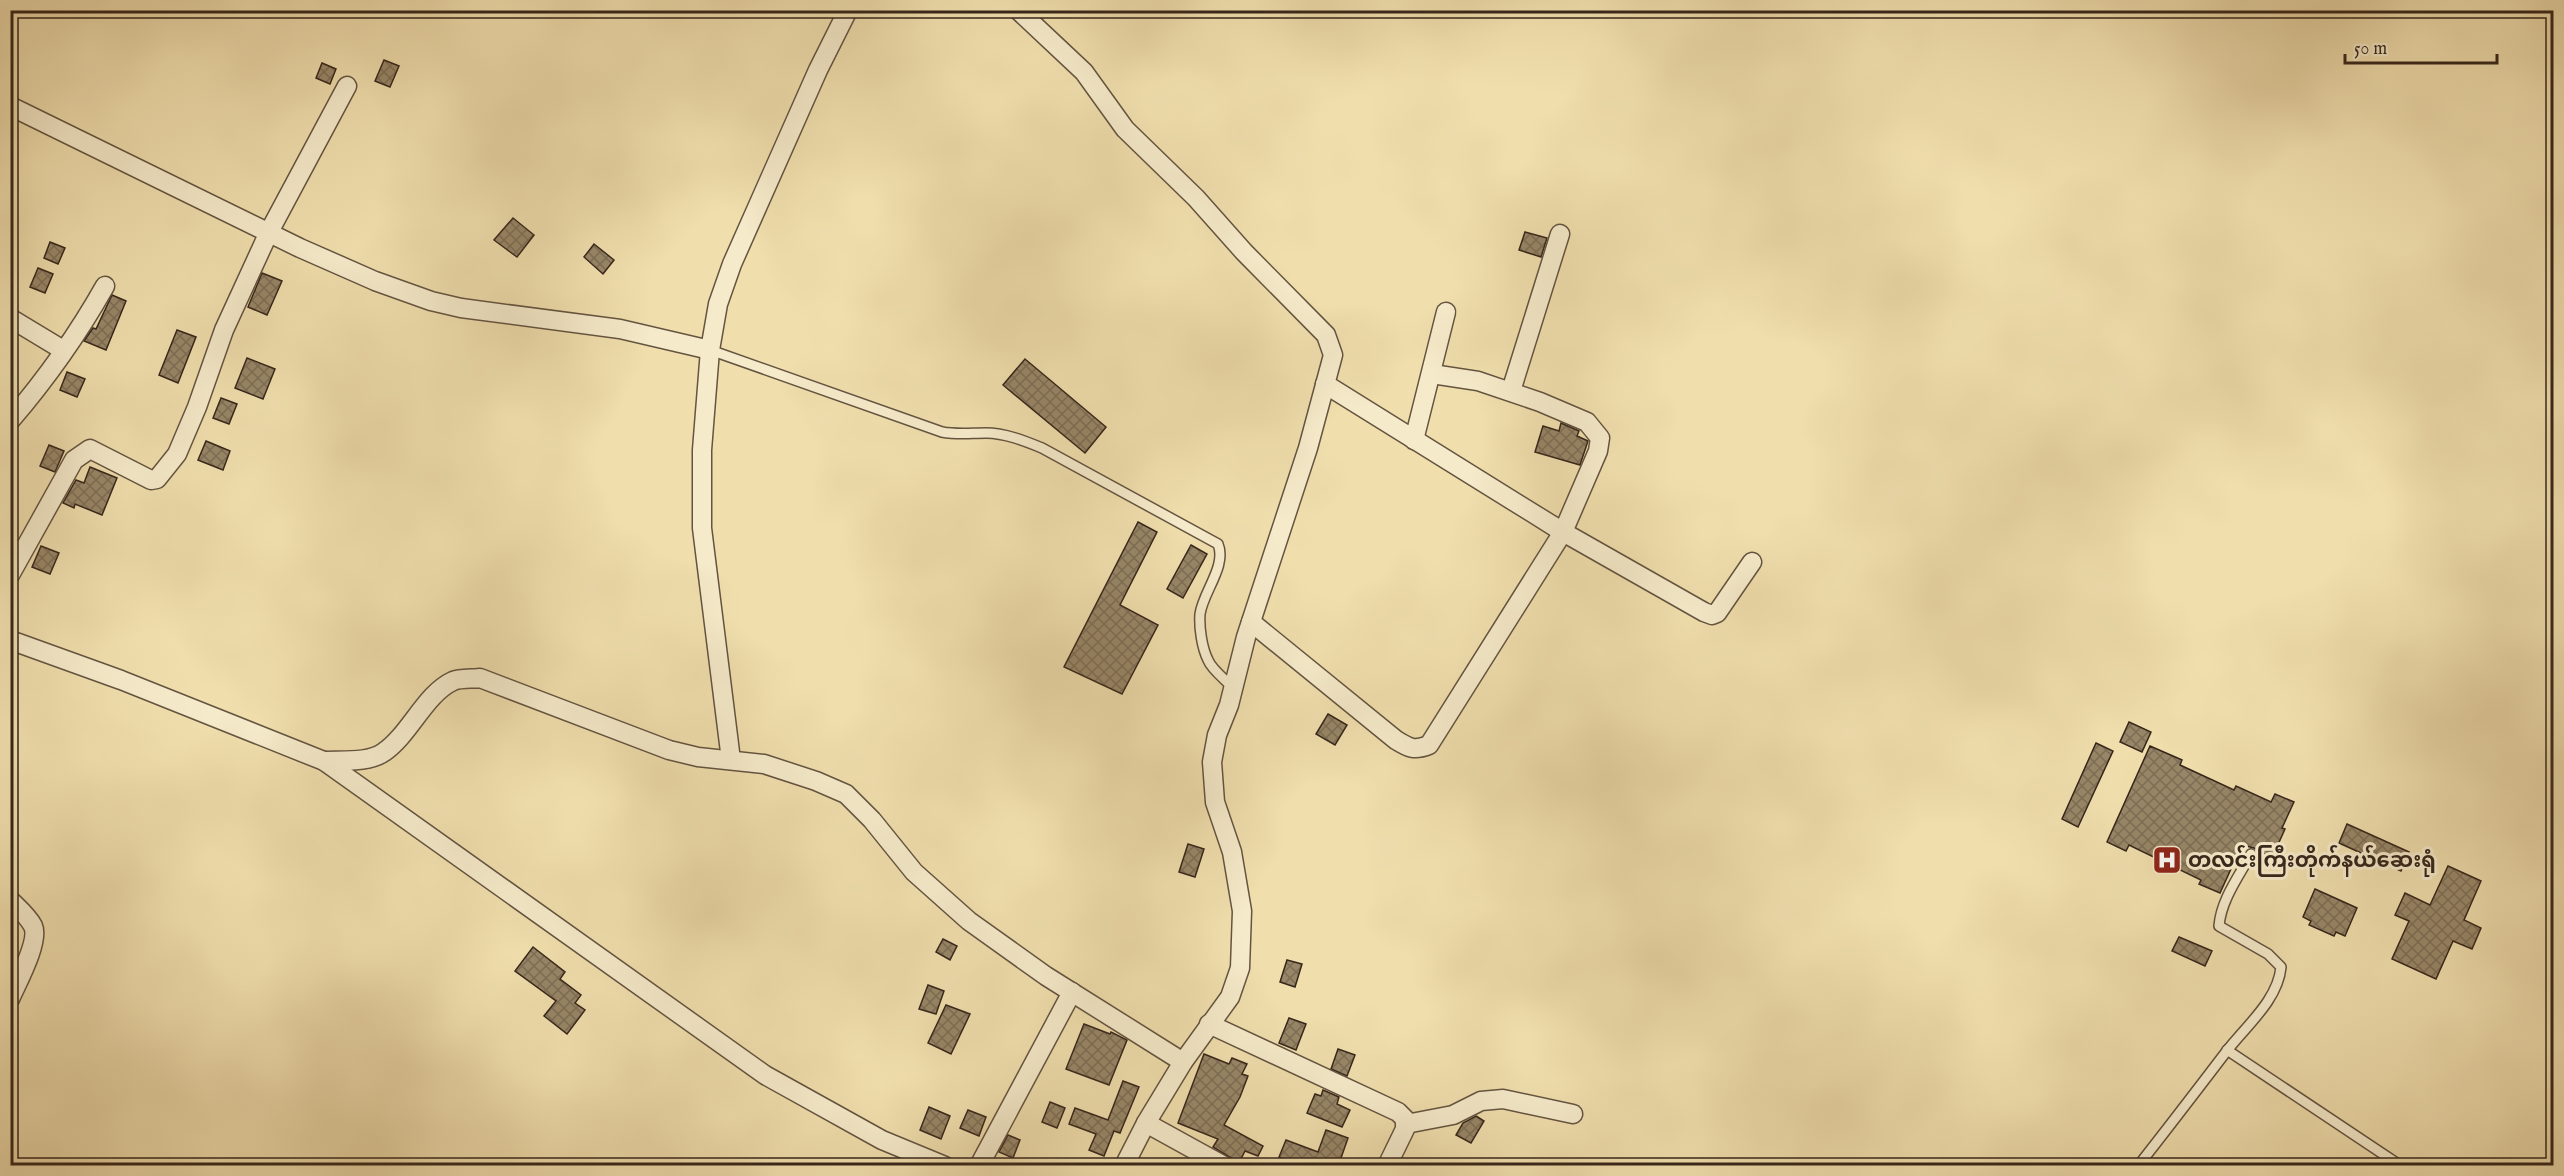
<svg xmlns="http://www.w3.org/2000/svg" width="2564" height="1176" font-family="'IM FELL English','Noto Sans Myanmar',serif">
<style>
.building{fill:url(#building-cross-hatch);stroke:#36261b;stroke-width:1.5}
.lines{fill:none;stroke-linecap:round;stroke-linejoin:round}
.lane-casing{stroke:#645440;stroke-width:12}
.street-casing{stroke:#645440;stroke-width:21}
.lane{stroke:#f5eaca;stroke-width:9}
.street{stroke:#f5eaca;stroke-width:18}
.labels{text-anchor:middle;stroke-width:6;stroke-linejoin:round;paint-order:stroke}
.poi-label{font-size:21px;font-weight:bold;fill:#36261b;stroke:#f5eaca;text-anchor:start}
</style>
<defs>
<pattern id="building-cross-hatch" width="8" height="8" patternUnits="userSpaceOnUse" patternTransform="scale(1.5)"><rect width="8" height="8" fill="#978667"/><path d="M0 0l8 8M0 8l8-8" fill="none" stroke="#7c6d54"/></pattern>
</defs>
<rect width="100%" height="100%" fill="#f0dead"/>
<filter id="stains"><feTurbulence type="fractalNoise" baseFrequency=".00333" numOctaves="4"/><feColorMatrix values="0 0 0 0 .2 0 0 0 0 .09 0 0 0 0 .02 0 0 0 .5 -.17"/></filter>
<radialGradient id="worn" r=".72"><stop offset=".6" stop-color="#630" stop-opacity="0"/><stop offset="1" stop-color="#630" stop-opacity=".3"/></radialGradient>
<g class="building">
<path d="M 384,60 L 399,66 L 390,87 L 375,81 Z"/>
<path d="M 322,63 L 336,69 L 330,84 L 316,78 Z"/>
<path d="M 513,218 L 534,235 L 517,257 L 494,240 Z"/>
<path d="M 1525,232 L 1547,238 L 1541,257 L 1519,250 Z"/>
<path d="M 50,242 L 65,248 L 58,264 L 44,258 Z"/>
<path d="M 594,244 L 614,260 L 603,274 L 584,257 Z"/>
<path d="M 38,268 L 53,274 L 45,293 L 30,287 Z"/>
<path d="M 262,273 L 282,281 L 267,315 L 248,307 Z"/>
<path d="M 112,295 L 126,301 L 106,350 L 84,341 L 93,328 L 96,329 Z"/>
<path d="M 177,330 L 196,337 L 178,383 L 159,375 Z"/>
<path d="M 247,358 L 275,369 L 263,399 L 235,388 Z"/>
<path d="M 1025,359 L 1106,427 L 1085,453 L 1003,385 Z"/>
<path d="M 67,372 L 85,379 L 77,397 L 60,390 Z"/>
<path d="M 221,398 L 237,404 L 229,424 L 213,418 Z"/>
<path d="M 1561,423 L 1579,431 L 1577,436 L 1588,441 L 1580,465 L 1535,452 L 1543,426 L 1559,431 Z"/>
<path d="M 206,441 L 230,451 L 223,470 L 198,460 Z"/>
<path d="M 49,445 L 64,451 L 55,472 L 40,466 Z"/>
<path d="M 90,467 L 117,478 L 102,515 L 75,504 L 74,508 L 63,503 L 76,480 L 84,483 Z"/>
<path d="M 1138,522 L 1157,532 L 1120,605 L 1158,625 L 1122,694 L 1064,667 Z"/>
<path d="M 1191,545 L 1207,554 L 1183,598 L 1167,589 Z"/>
<path d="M 41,546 L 59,553 L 50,574 L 32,567 Z"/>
<path d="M 1328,714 L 1347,725 L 1335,745 L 1316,734 Z"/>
<path d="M 2129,722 L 2151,732 L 2142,752 L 2120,742 Z"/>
<path d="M 2096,743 L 2113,751 L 2078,827 L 2062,819 Z"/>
<path d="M 2150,746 L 2182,760 L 2180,765 L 2234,790 L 2236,786 L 2271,802 L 2275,794 L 2294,802 L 2282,828 L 2285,829 L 2272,858 L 2254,848 L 2242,845 L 2220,893 L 2199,884 L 2201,880 L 2129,845 L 2126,851 L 2107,842 Z"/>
<path d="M 2347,824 L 2409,852 L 2401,871 L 2339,843 Z"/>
<path d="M 1188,844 L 1204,849 L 1195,877 L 1179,872 Z"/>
<path d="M 2448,866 L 2481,881 L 2464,920 L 2481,928 L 2472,949 L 2453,941 L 2436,979 L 2392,959 L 2409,921 L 2395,915 L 2405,893 L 2430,905 Z"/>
<path d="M 2315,889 L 2357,908 L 2345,936 L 2336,932 L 2334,936 L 2309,925 L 2311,921 L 2303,917 Z"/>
<path d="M 2179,937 L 2212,951 L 2205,966 L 2172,951 Z"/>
<path d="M 943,939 L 957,946 L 950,960 L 936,952 Z"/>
<path d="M 533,947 L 565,972 L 560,979 L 581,995 L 575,1003 L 585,1010 L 567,1034 L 544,1016 L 556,1001 L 515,971 Z"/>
<path d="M 1287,960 L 1302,964 L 1295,987 L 1280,982 Z"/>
<path d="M 928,985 L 944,991 L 936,1014 L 919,1009 Z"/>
<path d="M 946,1005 L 970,1014 L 951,1054 L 928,1043 Z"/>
<path d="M 1289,1018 L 1306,1024 L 1296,1050 L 1279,1043 Z"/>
<path d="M 1084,1024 L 1110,1034 L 1111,1032 L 1127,1040 L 1109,1085 L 1066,1069 Z"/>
<path d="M 1338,1049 L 1355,1055 L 1347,1076 L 1331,1069 Z"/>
<path d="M 1204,1054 L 1229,1064 L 1232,1058 L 1247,1064 L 1242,1074 L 1248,1076 L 1240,1097 L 1224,1125 L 1263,1146 L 1258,1156 L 1245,1151 L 1239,1163 L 1213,1147 L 1218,1139 L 1178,1123 Z"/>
<path d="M 1123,1081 L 1139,1087 L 1120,1133 L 1114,1131 L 1104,1156 L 1089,1150 L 1096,1134 L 1069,1124 L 1075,1108 L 1108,1120 Z"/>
<path d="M 1323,1090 L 1339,1097 L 1337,1104 L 1350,1110 L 1342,1127 L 1307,1113 L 1315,1094 L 1321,1096 Z"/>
<path d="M 1050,1102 L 1065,1108 L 1057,1128 L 1042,1122 Z"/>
<path d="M 929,1107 L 950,1116 L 941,1139 L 920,1130 Z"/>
<path d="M 968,1110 L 986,1117 L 979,1136 L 960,1128 Z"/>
<path d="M 1476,1116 L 1484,1121 L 1471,1143 L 1456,1135 L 1463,1123 Z"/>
<path d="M 1326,1130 L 1348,1138 L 1340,1161 L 1349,1166 L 1300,1166 L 1279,1157 L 1286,1140 L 1318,1152 Z"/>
<path d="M 1008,1135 L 1020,1140 L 1013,1158 L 999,1152 Z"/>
</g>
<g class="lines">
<g class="lane-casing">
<g id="lane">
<path d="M 710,350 L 942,432 C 958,435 971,433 986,433 C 1005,433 1025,441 1042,448 L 1218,544 C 1227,566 1203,592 1200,614 C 1199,628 1202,648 1208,660 C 1212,670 1226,680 1233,688"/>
<path d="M 2227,1050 L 2401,1166"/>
<path d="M 2138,1166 C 2168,1128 2197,1090 2226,1052 C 2246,1026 2278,1000 2281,967 L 2268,954 L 2219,926 C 2221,900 2239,876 2251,854"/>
</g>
</g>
<g class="street-casing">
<g id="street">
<path d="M 1018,10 L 1084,72 L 1125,129 L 1196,198 L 1244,252 L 1326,335 L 1333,355 L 1308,448 L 1246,637 L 1229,705 L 1217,735 L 1212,762 L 1215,802 L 1232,852 L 1242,911 L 1240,968 L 1230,997 L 1183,1062 L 1146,1123 L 1124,1166"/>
<path d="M 10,106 L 300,248 L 375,281 L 431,301 L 461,308 L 620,329 L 710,350"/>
<path d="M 10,318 L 63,350"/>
<path d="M 1325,384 L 1563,532 L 1704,612 L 1712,615 L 1717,613 L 1752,562"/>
<path d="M 1511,391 L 1560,234"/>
<path d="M 10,421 C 46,379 78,334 105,286"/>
<path d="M 1414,440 L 1446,312"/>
<path d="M 10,575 L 74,460 L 90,449 L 151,480 L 157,479 L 177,454 L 197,407 L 224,330 L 269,232 L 347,86"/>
<path d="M 1251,622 L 1396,740 C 1409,748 1414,751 1429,745 L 1563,532 L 1598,451 L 1600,438 L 1587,422 L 1540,402 L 1478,381 L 1432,374"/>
<path d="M 10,640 L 121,680 L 324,761 L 765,1075 L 882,1140 L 945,1166"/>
<path d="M 731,760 L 702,528 L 702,450 L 710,350 L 718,304 L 732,264 L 818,70 L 848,10"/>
<path d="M 324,761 C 342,760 369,763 384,752 C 410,734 425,694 453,681 C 460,678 472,679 480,678 L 669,750 L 698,757 L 764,764 L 816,781 L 846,794 L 872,820 L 914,872 L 969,921 L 1046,976 L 1183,1062"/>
<path d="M 10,900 C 17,907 28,916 33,926 C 40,941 17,983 10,999"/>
<path d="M 1209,1024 L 1398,1112 L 1405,1119 L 1405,1129 L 1387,1166"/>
<path d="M 1146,1123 L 1224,1166"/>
<path d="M 1406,1124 L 1453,1115 L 1481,1101 L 1503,1099 L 1573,1114"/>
<path d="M 979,1166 L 1072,992"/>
</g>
</g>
<use href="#lane" class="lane"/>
<use href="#street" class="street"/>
</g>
<defs>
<g id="hospital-square" transform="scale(1.5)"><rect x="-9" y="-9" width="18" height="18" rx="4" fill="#8f2418" stroke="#f5eaca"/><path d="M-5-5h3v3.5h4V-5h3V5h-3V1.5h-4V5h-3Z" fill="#fff"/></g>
</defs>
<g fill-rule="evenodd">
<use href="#hospital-square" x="2167" y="860"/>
</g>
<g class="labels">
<g class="poi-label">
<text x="2188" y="867">တလင်းကြီးတိုက်နယ်ဆေးရုံ</text>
</g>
</g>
<rect width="2564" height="1176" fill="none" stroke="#f0dead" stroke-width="36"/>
<rect x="12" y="12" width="2540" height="1152" fill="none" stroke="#36261b" stroke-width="3"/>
<rect x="18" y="18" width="2528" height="1140" fill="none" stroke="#36261b" stroke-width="1.5"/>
<path d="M2345 54v9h152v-9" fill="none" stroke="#36261b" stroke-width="3"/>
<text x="2354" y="54" font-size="18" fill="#36261b" stroke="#f5eaca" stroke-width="4.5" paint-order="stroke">50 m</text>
<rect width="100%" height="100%" filter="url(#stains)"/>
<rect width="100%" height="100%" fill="url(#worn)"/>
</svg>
